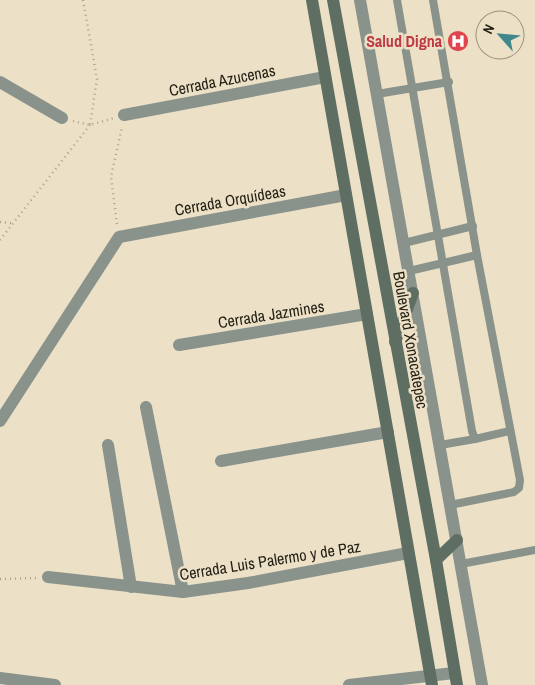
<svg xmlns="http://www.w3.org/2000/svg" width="535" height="685" font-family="'Archivo Narrow',sans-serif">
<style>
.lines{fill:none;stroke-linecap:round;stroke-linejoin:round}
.path{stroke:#aca38e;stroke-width:2.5;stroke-dasharray:1 4;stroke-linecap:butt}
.service{stroke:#89938b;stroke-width:8}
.minor{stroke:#89938b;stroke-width:12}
.secondary{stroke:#5f6e62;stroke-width:12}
.labels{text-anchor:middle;stroke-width:5;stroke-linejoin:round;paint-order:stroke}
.health-label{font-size:16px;font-weight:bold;fill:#be3a42;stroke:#ece0c6;text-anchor:end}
.street-label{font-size:16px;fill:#221e14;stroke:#ece0c6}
</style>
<rect width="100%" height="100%" fill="#ece0c6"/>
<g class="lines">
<g class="path">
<path d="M 83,0 L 97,79 L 90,125"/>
<path d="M 73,121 L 90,125 L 114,118"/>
<path d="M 0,222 L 11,223"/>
<path d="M 117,224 L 111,177 L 122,127"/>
<path d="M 0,240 L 90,125"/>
<path d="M 0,579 L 36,578"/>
</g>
<g class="service">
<path d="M 397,0 L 472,431 L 475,439 L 510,431"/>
<path d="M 433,0 L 477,255 L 520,480 L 519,488 L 514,492 L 450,505"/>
<path d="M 377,94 L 449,82"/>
<path d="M 404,243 L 473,226"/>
<path d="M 409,271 L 477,255"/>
<path d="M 440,445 L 475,439"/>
<path d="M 461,564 L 535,550"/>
</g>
<g class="minor">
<path d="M 360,0 L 482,685"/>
<path d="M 0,82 L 62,118"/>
<path d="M 124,115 L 325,77"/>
<path d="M 179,345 L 367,314"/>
<path d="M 146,407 L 183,592"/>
<path d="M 0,421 L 119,237 L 346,195"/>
<path d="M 108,445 L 131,587"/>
<path d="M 221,461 L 388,432"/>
<path d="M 48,577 L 183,592 L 248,583 L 408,553"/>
<path d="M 0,678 L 55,685"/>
<path d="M 349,685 L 454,673"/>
</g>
<g class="secondary">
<path d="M 312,0 L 432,685"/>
<path d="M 333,0 L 436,560 L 457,685"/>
<path d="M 395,342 L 413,293"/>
<path d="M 436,560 L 457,540"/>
</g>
</g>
<defs>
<g id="hospital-disc" transform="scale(1.125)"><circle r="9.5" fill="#e0444e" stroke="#ece0c6"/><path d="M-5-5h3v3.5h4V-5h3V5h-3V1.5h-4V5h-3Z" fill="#fff"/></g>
</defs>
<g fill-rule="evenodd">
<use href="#hospital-disc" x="458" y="41"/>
</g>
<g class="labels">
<g class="health-label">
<text x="442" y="47">Salud Digna</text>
</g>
<g class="street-label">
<text transform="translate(222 80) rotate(-11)" y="6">Cerrada Azucenas</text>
<text transform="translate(230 200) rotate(-10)" y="6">Cerrada Orquídeas</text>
<text transform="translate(271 314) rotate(-9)" y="6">Cerrada Jazmines</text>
<text transform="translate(411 340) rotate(80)" y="6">Boulevard Xonacatepec</text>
<text transform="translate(270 560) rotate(-9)" y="6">Cerrada Luis Palermo y de Paz</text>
</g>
</g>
<g transform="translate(500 35) rotate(297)"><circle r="24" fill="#ece0c6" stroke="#9b927f"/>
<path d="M0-4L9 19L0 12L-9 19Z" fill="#40888c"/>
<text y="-8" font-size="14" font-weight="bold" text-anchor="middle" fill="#221e14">N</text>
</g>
</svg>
